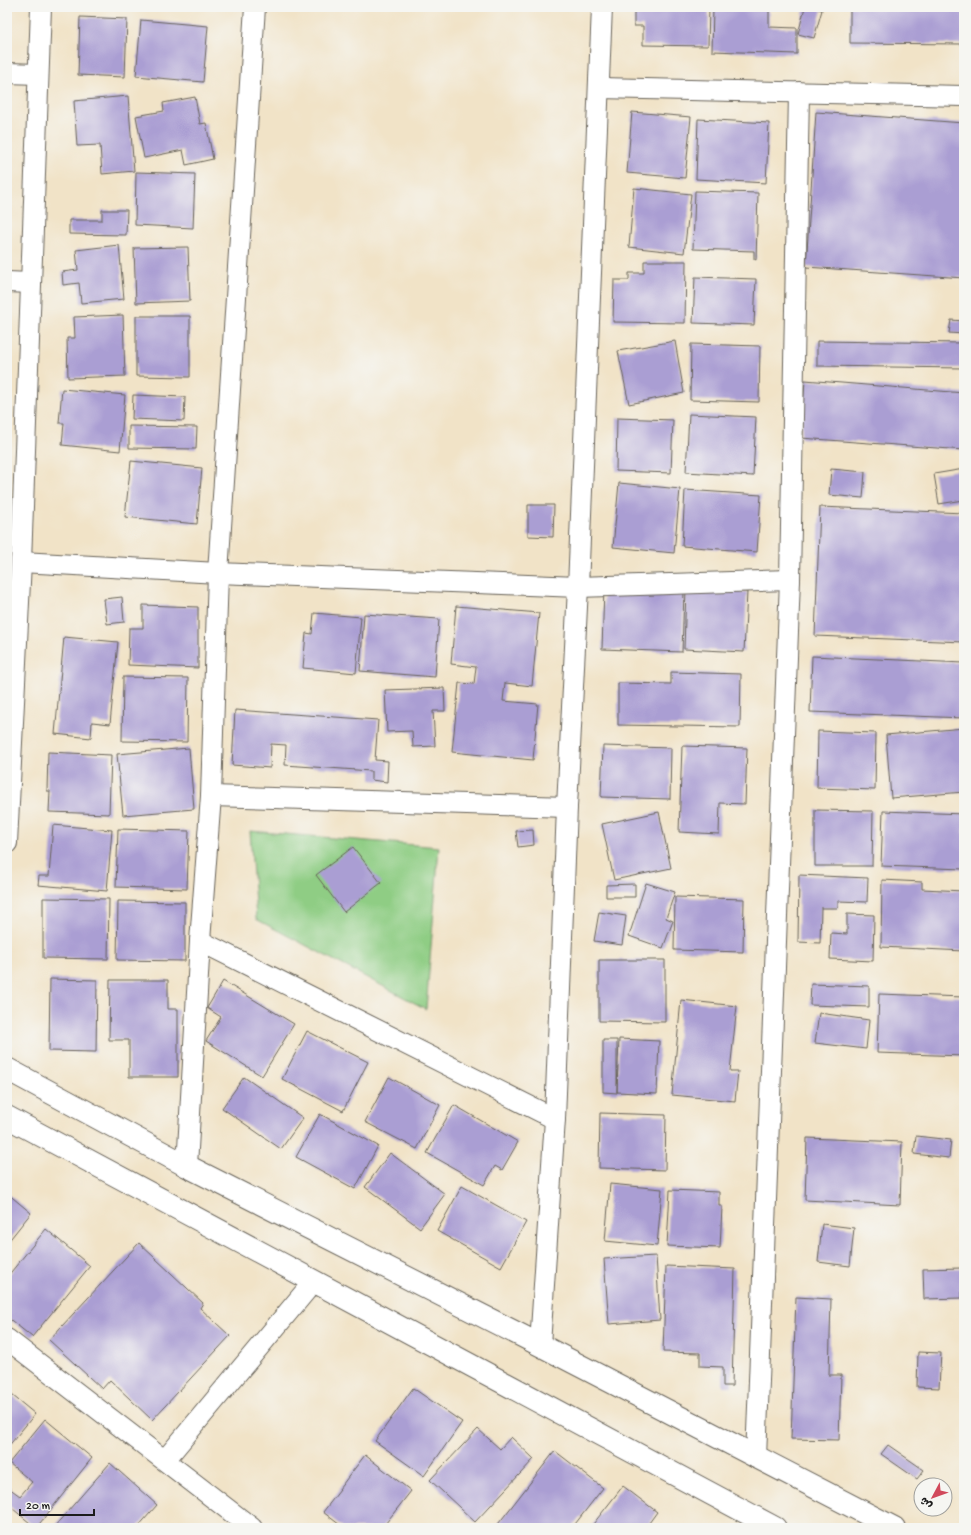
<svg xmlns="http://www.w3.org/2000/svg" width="971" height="1535" font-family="'Gochi Hand','Playpen Sans Arabic',sans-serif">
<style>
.green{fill:#8fcd84;stroke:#567450}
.building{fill:#aa9ed3}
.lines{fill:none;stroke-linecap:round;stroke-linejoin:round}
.street-casing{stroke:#676258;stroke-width:22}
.secondary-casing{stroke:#676258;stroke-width:24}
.street{stroke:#fff;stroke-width:20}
.secondary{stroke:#fff;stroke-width:22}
</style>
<rect width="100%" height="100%" fill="#f6f6f2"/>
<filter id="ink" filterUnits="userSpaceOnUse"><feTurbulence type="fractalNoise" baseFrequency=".025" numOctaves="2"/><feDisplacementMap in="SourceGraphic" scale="8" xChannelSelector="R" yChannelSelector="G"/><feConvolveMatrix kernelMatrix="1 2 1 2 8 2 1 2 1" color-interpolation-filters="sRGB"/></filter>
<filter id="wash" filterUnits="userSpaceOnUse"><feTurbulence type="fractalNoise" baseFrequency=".012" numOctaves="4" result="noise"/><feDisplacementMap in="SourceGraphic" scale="16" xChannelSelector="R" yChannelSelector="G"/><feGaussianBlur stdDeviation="0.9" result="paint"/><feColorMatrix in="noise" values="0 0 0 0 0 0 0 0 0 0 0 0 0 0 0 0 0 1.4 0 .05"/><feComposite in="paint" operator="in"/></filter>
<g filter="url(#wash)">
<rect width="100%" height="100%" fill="#f1e3c7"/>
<path class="green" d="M 250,831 L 439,847 L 426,1009 L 256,919 Z"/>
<g id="blocks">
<g class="building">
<path d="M 634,7 L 709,7 L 708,46 L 643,45 L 643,26 L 634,26 Z"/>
<path d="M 713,7 L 769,7 L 769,27 L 797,28 L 797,54 L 712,51 Z"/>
<path d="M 805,7 L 813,7 L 822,10 L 814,38 L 798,34 Z"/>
<path d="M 850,7 L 964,7 L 964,44 L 850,43 Z"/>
<path d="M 80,17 L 127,19 L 125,77 L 78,75 Z"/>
<path d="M 141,20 L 208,26 L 203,82 L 136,76 Z"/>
<path d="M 128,96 L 134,171 L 102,174 L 100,145 L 77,146 L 74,101 Z"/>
<path d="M 195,97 L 200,124 L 206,123 L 213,159 L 186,165 L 183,150 L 144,158 L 136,116 L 164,111 L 163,103 Z"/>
<path d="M 632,112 L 691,117 L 685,178 L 627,173 Z"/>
<path d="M 816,112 L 964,123 L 964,278 L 806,267 Z"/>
<path d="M 698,119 L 769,123 L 766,183 L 696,179 Z"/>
<path d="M 136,172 L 195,174 L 193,228 L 135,225 Z"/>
<path d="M 634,188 L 691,194 L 684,253 L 629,247 Z"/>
<path d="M 695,191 L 758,193 L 756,260 L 754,259 L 754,251 L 693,249 Z"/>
<path d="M 102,210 L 127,210 L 126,235 L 69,234 L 69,220 L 102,220 Z"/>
<path d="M 119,245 L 124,299 L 81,303 L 79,283 L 63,285 L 62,272 L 78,270 L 76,250 Z"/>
<path d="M 188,247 L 190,301 L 136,303 L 134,248 Z"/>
<path d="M 644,261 L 686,261 L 685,323 L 613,322 L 614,280 L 629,280 L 629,273 L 644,273 Z"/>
<path d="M 695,277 L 756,279 L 754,325 L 693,323 Z"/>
<path d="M 123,315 L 125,376 L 68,378 L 67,338 L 75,338 L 74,317 Z"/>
<path d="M 136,316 L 190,316 L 190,377 L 136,376 Z"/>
<path d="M 951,320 L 964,321 L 964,334 L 949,333 Z"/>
<path d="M 675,341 L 684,393 L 629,404 L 618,351 Z"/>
<path d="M 817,341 L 964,343 L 964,368 L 817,366 Z"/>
<path d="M 691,344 L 760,346 L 759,402 L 690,400 Z"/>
<path d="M 805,380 L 964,393 L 964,450 L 801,438 Z"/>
<path d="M 62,389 L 125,395 L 120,451 L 62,445 L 64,423 L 59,423 Z"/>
<path d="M 133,395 L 185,397 L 184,421 L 132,419 Z"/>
<path d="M 689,414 L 756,417 L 753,476 L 686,472 Z"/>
<path d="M 617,418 L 673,420 L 671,473 L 616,471 Z"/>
<path d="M 129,426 L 197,427 L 196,449 L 129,448 Z"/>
<path d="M 131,461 L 202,468 L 197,524 L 125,517 Z"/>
<path d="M 831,469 L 865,472 L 863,498 L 829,495 Z"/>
<path d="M 964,469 L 964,500 L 939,504 L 934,474 Z"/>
<path d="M 619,483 L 680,489 L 674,553 L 613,547 Z"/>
<path d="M 685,490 L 761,495 L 757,552 L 682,546 Z"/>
<path d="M 528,505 L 554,505 L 553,537 L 528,536 Z"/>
<path d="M 820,507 L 964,513 L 964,642 L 815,636 Z"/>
<path d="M 604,588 L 684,591 L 682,652 L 602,649 Z"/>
<path d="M 686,589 L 747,592 L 744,652 L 684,649 Z"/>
<path d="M 122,597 L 124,622 L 107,624 L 104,599 Z"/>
<path d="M 143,605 L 198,607 L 198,668 L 128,665 L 129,628 L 143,628 Z"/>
<path d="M 456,606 L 539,613 L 532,686 L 505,683 L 503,701 L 538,704 L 533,760 L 452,752 L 459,683 L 474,684 L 476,667 L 451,664 Z"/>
<path d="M 314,613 L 361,617 L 356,673 L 303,668 L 306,633 L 312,634 Z"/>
<path d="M 364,614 L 439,619 L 435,677 L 360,671 Z"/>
<path d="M 64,637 L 118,642 L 110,724 L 92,722 L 91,738 L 55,734 Z"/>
<path d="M 812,656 L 964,663 L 964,718 L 810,712 Z"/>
<path d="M 671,672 L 741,674 L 740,727 L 618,725 L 618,683 L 671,684 Z"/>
<path d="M 123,677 L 188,678 L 187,742 L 122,741 Z"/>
<path d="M 444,688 L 445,711 L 433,711 L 435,746 L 413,747 L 412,731 L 387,732 L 385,690 Z"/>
<path d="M 235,710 L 378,720 L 375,760 L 388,761 L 387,782 L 371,780 L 371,771 L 285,765 L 286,745 L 271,744 L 270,768 L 232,765 Z"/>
<path d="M 964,728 L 964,792 L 891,798 L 886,735 Z"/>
<path d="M 818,731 L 876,733 L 875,790 L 817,788 Z"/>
<path d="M 603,746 L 671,748 L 670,799 L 601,797 Z"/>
<path d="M 682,746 L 747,748 L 745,804 L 720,803 L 719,834 L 679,832 Z"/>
<path d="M 189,748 L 194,809 L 123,815 L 117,754 Z"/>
<path d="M 48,752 L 111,755 L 109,814 L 49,812 L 50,791 L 47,791 Z"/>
<path d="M 815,810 L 873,811 L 872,866 L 815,866 Z"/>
<path d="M 883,811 L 964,814 L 964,869 L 881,866 Z"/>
<path d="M 659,812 L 671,868 L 614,880 L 602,824 Z"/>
<path d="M 53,825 L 112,830 L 107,891 L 38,885 L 39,876 L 49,876 Z"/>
<path d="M 118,829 L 189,831 L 187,889 L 116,887 Z"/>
<path d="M 533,830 L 534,845 L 518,847 L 516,831 Z"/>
<path d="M 353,847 L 381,883 L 344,912 L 316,875 Z"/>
<path d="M 799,875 L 868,878 L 867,902 L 838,901 L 838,908 L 821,908 L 820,943 L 798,942 Z"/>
<path d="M 882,880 L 922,882 L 922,889 L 964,891 L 964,951 L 881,947 Z"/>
<path d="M 646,883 L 675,892 L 666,918 L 673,921 L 663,948 L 629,936 Z"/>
<path d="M 635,884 L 635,897 L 606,897 L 606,885 Z"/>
<path d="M 675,897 L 744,899 L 743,952 L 674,950 Z"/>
<path d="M 43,898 L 109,899 L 108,959 L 43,958 Z"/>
<path d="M 118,901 L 185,902 L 185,961 L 117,960 Z"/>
<path d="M 599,912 L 626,916 L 622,945 L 594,941 Z"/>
<path d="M 847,914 L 874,915 L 873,961 L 830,959 L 831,933 L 847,934 Z"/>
<path d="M 599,960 L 665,960 L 665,1022 L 599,1021 Z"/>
<path d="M 50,979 L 97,980 L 96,1052 L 49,1051 Z"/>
<path d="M 110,980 L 168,980 L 168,1009 L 178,1009 L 178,1077 L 129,1077 L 129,1040 L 109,1040 Z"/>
<path d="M 223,981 L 294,1024 L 262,1076 L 206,1041 L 221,1017 L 207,1008 Z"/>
<path d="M 811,984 L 869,986 L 869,1007 L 810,1005 Z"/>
<path d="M 879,994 L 964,997 L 964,1056 L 877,1053 Z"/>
<path d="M 681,1000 L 737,1006 L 730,1071 L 738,1071 L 735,1101 L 672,1095 Z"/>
<path d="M 819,1013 L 869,1020 L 866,1049 L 815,1043 Z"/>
<path d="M 307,1031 L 368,1062 L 343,1111 L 282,1079 Z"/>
<path d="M 619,1039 L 659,1041 L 657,1094 L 617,1092 Z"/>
<path d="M 603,1040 L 617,1040 L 617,1093 L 603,1092 Z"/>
<path d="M 244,1077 L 303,1118 L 281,1149 L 222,1108 Z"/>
<path d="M 389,1077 L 440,1105 L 417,1149 L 365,1122 Z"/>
<path d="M 454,1105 L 518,1142 L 502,1170 L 495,1166 L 484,1185 L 427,1153 Z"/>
<path d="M 600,1113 L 666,1115 L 665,1170 L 599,1168 Z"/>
<path d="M 320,1114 L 378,1146 L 355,1189 L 296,1157 Z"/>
<path d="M 916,1136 L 951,1140 L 949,1158 L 914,1154 Z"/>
<path d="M 807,1138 L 902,1142 L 900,1205 L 805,1200 Z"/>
<path d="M 390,1153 L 445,1194 L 420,1228 L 365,1187 Z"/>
<path d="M 610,1184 L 662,1189 L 657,1246 L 605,1241 Z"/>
<path d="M 462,1186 L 526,1222 L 501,1267 L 437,1231 Z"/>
<path d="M 670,1190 L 719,1192 L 719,1206 L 722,1206 L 720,1248 L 667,1246 Z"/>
<path d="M 7,1193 L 31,1213 L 7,1243 Z"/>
<path d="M 822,1224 L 854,1228 L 850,1266 L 818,1262 Z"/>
<path d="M 46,1229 L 90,1266 L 32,1337 L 7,1317 L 7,1277 Z"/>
<path d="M 139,1243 L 203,1303 L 200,1308 L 230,1336 L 152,1420 L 110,1380 L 102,1389 L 49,1340 Z"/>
<path d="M 656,1256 L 660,1320 L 609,1324 L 604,1259 Z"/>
<path d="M 666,1266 L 735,1269 L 732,1386 L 723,1386 L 723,1367 L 700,1366 L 700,1353 L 663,1352 Z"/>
<path d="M 961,1268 L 962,1298 L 924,1299 L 923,1269 Z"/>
<path d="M 796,1297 L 831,1299 L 829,1375 L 841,1375 L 839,1440 L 791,1439 Z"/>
<path d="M 918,1352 L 941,1353 L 939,1388 L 917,1387 Z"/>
<path d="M 413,1388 L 462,1422 L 424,1476 L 375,1441 Z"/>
<path d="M 7,1391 L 35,1414 L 7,1448 Z"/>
<path d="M 45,1419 L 92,1458 L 36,1528 L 7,1504 L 7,1491 L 9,1488 L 20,1496 L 32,1482 L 9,1463 Z"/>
<path d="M 478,1429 L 500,1449 L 511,1437 L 534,1459 L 475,1522 L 430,1480 Z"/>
<path d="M 888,1445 L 924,1470 L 917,1479 L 881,1454 Z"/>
<path d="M 555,1451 L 603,1488 L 572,1528 L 495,1528 Z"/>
<path d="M 365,1455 L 411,1491 L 382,1528 L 344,1528 L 323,1512 L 340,1490 L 339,1489 Z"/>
<path d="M 110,1463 L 157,1505 L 137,1528 L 53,1528 Z"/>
<path d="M 623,1486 L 657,1512 L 649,1523 L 655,1528 L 590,1528 Z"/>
</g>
</g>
</g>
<g filter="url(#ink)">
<use href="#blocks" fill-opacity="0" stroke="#676258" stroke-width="1"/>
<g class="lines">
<g class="street-casing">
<g id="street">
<path d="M 7,73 L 38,74"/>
<path d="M 599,88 L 964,96"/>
<path d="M 7,282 L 31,283"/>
<path d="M 21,562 L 218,573 L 578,587 L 790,580"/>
<path d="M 211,796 L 567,807"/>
<path d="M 7,843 L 21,562 L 41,7"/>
<path d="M 200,941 L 555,1119"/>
<path d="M 187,1166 L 200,941 L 211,796 L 218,573 L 255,7"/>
<path d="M 7,1339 L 252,1528"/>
<path d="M 540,1345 L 555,1119 L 567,807 L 578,587 L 602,7"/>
<path d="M 756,1458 L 790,580 L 799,92"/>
<path d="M 165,1460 L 314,1281"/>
</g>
</g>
<g class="secondary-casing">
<g id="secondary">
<path d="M 7,1069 L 187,1166 L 540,1345 L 894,1528"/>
<path d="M 7,1117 L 775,1528"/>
</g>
</g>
<use href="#street" class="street"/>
<use href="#secondary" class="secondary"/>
</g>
</g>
<rect width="971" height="1535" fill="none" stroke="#f6f6f2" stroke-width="24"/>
<g transform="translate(933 1497) rotate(229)"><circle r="19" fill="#f6f6f2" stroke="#9f9f9c"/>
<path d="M0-3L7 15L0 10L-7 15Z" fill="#d1495b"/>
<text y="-6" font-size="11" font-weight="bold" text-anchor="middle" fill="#1c1c1c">ش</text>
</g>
<path d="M20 1509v6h74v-6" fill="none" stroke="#1c1c1c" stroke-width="2"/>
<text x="26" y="1509" font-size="12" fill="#1c1c1c" stroke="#f6f6f2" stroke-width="3" paint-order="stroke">20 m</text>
</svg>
